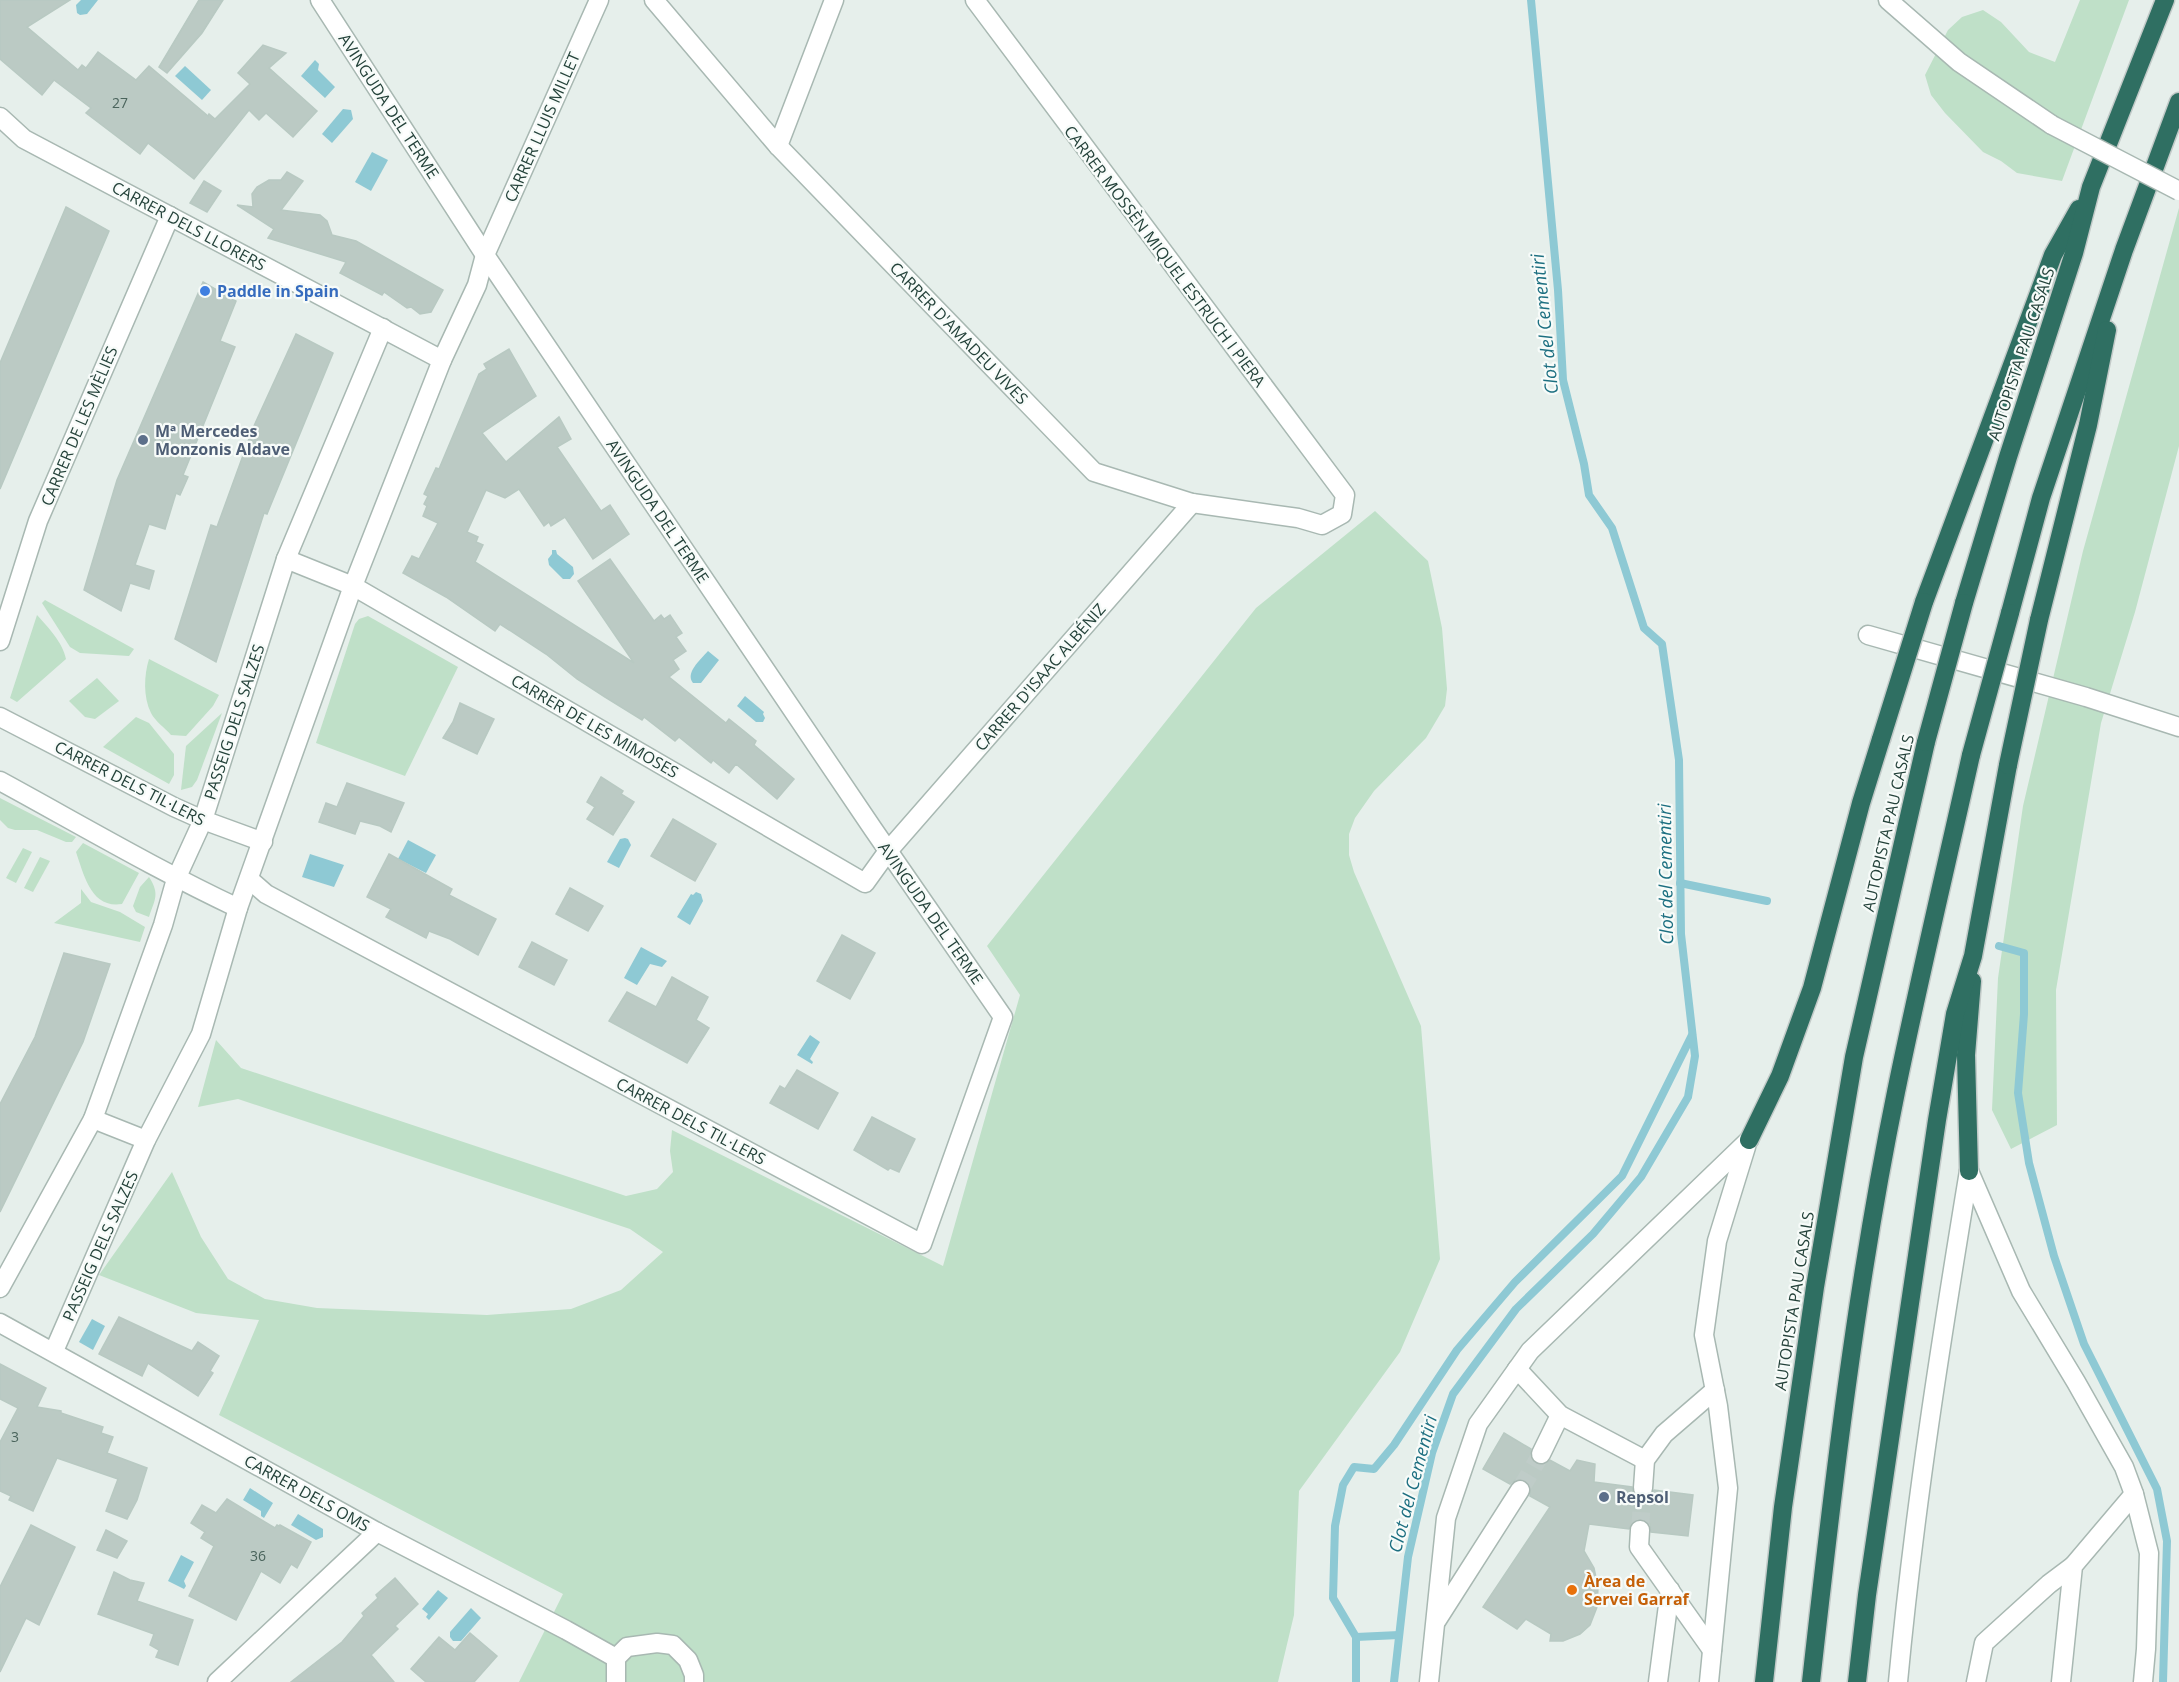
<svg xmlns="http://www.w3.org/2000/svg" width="2179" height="1682" font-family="'Open Sans',sans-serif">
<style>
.green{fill:#bfe0c8}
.water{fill:#8ec9d4}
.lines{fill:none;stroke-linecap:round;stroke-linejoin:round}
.stream{stroke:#8ec9d4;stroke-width:8}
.building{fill:#bbcac4;stroke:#b8c9c2;stroke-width:1.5}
.minor-tunnel{stroke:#bfccc8;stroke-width:18;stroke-dasharray:18 9;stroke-linecap:butt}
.minor-casing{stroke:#a8b8b2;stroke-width:21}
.highway-casing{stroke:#c2cac8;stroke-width:21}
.minor{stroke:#fff;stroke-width:18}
.highway{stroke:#2f6f62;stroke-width:18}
.minor-bridge-casing{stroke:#a8b8b2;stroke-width:21;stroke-linecap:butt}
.highway-bridge-casing{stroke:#c2cac8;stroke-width:21;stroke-linecap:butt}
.minor-bridge{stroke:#fff;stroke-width:18}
.highway-bridge{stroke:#2f6f62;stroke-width:18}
.shop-dot{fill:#3f7fe0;stroke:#f7fbf9;stroke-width:2}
.service-dot{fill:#5c6f8a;stroke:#f7fbf9;stroke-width:2}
.food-dot{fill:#e8710a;stroke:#f7fbf9;stroke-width:2}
.labels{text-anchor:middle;stroke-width:4.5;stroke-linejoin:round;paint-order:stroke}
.number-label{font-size:14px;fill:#4a645c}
.street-label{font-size:16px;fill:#24423a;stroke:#f7fbf9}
.shop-label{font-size:16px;font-weight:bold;fill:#366cbe;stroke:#f7fbf9;text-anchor:start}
.service-label{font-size:16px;font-weight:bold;fill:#4e5e75;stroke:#f7fbf9;text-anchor:start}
.food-label{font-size:16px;font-weight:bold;fill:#c56008;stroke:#f7fbf9;text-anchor:start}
.water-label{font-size:18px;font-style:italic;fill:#1c6f80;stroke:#f7fbf9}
</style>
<rect width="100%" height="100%" fill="#e6efeb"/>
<g class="green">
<path d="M 2080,0 L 2129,0 L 2062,181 L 2017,173 L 2001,161 L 1983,152 L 1945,113 L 1931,95 L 1925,75 L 1948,30 L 1962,17 L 1983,10 L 2001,22 L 2029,52 L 2055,62 Z"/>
<path d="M 2179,208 L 2179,446 L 2135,612 L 2101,723 L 2056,990 L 2057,1125 L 2011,1149 L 1992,1110 L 1998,978 L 2023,806 L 2083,551 Z"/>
<path d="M 1375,511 L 1428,561 L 1442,628 L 1447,689 L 1445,706 L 1426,738 L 1374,791 L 1355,818 L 1349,834 L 1349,855 L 1354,872 L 1421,1026 L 1440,1259 L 1400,1352 L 1299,1491 L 1294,1615 L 1278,1682 L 519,1682 L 563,1594 L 219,1415 L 259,1320 L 196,1313 L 99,1275 L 172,1172 L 201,1237 L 228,1279 L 265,1299 L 317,1308 L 487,1315 L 571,1309 L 621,1290 L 663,1252 L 630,1229 L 238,1099 L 198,1107 L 216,1040 L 241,1068 L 626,1196 L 657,1189 L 673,1172 L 670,1151 L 672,1130 L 943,1266 L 1020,995 L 987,946 L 1256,608 Z"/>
<path d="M 45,600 L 134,649 L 129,656 L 80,653 L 70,647 L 42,603 Z"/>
<path d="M 37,615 C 48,627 63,643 66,659 L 17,702 L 10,698 Z"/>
<path d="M 368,616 L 458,667 L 405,776 L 316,743 L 355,624 L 359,619 Z"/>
<path d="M 149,659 L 219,695 L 213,706 L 186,736 L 171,735 C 165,728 155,721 151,713 C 143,697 144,675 149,659 Z"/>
<path d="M 97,678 L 119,701 L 95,719 L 85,717 L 69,701 Z"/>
<path d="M 222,713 L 197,780 L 192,787 L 181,790 L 186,746 Z"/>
<path d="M 136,717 L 149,723 L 174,754 L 174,775 L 169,784 L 103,747 Z"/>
<path d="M 0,798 L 76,837 L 72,842 L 66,842 L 37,830 L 15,830 L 8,828 L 0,820 Z"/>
<path d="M 83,843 L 139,873 L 122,904 C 91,909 84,875 76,852 Z"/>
<path d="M 23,848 L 32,852 L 16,883 L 6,878 Z"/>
<path d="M 40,857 L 50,861 L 33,892 L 24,888 Z"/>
<path d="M 149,877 C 160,894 155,899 149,917 L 136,912 L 133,906 L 140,887 Z"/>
<path d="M 81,889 L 91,902 L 120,912 L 145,927 L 140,942 L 54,923 L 81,903 Z"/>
</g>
<g class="water">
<path d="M 81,0 L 98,0 L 87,14 L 80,15 L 77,13 L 76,5 Z"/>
<path d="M 315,60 L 319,64 L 318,70 L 335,87 L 325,98 L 301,76 Z"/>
<path d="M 185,66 L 211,90 L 202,100 L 175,76 Z"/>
<path d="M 343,109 L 351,110 L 353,119 L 332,143 L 322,134 Z"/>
<path d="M 372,152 L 388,160 L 371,191 L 355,182 Z"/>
<path d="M 552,550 L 556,550 L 557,554 L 573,567 L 574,574 L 570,579 L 563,579 L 549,565 L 548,559 L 552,554 Z"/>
<path d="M 708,651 L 719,660 L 701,683 L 693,683 C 685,673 700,660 708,651 Z"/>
<path d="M 745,696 L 764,712 L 763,714 L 765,718 L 763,722 L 756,722 L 737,706 Z"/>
<path d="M 625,838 L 628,839 L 631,845 L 619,868 L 607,862 L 620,839 Z"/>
<path d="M 408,840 L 436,855 L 426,873 L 398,859 Z"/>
<path d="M 310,854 L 344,865 L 334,887 L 302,877 Z"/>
<path d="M 696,892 L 701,894 L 703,901 L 690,925 L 677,917 L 691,894 L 693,895 Z"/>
<path d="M 641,947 L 667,961 L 662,967 L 650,964 L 637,985 L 624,978 Z"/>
<path d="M 810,1035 L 820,1042 L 810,1059 L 813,1062 L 812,1064 L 797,1055 Z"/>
<path d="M 92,1319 L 105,1326 L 93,1350 L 79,1342 Z"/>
<path d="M 250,1488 L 273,1503 L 264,1518 L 261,1516 L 261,1511 L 243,1500 Z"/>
<path d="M 298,1514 L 323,1529 L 323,1537 L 316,1540 L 291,1525 Z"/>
<path d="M 181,1555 L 194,1562 L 184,1581 L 186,1586 L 184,1589 L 168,1581 Z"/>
<path d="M 438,1590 L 448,1598 L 429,1620 L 426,1617 L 428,1614 L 422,1609 Z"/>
<path d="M 471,1608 L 481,1618 L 461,1641 L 453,1641 L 450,1637 L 450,1632 Z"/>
</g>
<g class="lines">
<g class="stream">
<path d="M 1680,883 L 1767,901"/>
<path d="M 1999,946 L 2024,953 L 2024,1014 L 2018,1093 L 2029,1163 L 2054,1256 L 2084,1344 L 2157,1489 L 2167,1541 L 2163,1682"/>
<path d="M 1356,1637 L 1399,1635"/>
<path d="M 1356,1682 L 1356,1637 L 1333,1598 L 1335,1526 L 1343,1485 L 1354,1467 L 1374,1469 L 1394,1445 L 1457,1350 L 1515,1282 L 1622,1176 L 1692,1035"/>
<path d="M 1394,1682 L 1408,1557 L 1432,1453 L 1453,1394 L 1516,1309 L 1593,1234 L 1641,1177 L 1688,1097 L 1695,1056 L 1681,934 L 1679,760 L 1662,644 L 1644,628 L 1612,528 L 1589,495 L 1584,464 L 1563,380 L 1558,290 L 1531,0"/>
</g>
</g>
<g class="building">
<path d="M 0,0 L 70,0 L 27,27 L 78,70 L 82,65 L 86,68 L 98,52 L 136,80 L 149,66 L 208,116 L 209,114 L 215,119 L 250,84 L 238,73 L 263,45 L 286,53 L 269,68 L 317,111 L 293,137 L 266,113 L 259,120 L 249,110 L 194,179 L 148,143 L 140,154 L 86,113 L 91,108 L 54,80 L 42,95 L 0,59 Z"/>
<path d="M 199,0 L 223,0 L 202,33 L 167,73 L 159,67 Z"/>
<path d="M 287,172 L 303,181 L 281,210 L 320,215 L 327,221 L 332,235 L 356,241 L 443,290 L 431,312 L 420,314 L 411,307 L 407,308 L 384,292 L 382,295 L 340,273 L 346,262 L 268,238 L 274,229 L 237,205 L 253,207 L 252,194 L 257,187 L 269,180 L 281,180 Z"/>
<path d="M 204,181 L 221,191 L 207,212 L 190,203 Z"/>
<path d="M 66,207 L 109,231 L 0,489 L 0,363 Z"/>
<path d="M 203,282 L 236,301 L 220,341 L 235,347 L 183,475 L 188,477 L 180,495 L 176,493 L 165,529 L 149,524 L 135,565 L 154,571 L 149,589 L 130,583 L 121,611 L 84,590 L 117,480 Z"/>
<path d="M 296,334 L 333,353 L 267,514 L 264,513 L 216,662 L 175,639 L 211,525 L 217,527 L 253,428 Z"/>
<path d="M 509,349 L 536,396 L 482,433 L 506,462 L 559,417 L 571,439 L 557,447 L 601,511 L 610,505 L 629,534 L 593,559 L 565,517 L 551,526 L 549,522 L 544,526 L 519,489 L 505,498 L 486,490 L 467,532 L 478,537 L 476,542 L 483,545 L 475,562 L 634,663 L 578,581 L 610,559 L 654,621 L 661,615 L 664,619 L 670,615 L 682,633 L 676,637 L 686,651 L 673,660 L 679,669 L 669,677 L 726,723 L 729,719 L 744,731 L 756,741 L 754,745 L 794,779 L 777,799 L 736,764 L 729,773 L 713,760 L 711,763 L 679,737 L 675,741 L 644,717 L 642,720 L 605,697 L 577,679 L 546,654 L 500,624 L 495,631 L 446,597 L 403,573 L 412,556 L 419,559 L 438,523 L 423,516 L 427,506 L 424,504 L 428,496 L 424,494 L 436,468 L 439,469 L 479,374 L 487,369 L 484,364 Z"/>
<path d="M 460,703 L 494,719 L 477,754 L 443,738 L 453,722 Z"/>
<path d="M 601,777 L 623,791 L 621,794 L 634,802 L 613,835 L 587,819 L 595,807 L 587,802 Z"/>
<path d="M 347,783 L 404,803 L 391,832 L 380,826 L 360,821 L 355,834 L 319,822 L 326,803 L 337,807 Z"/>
<path d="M 673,819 L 716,844 L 695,881 L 651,856 Z"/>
<path d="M 389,854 L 452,889 L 449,895 L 496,919 L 478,955 L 450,939 L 429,931 L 426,938 L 386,917 L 391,909 L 367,897 Z"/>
<path d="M 570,888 L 603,906 L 588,931 L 556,914 Z"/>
<path d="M 842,935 L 875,953 L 850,999 L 817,981 Z"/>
<path d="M 532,942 L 567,960 L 554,985 L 519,967 Z"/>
<path d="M 64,953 L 110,964 L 83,1042 L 0,1212 L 0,1104 L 35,1037 Z"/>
<path d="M 672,977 L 708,997 L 696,1020 L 709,1028 L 687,1063 L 609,1021 L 627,992 L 656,1007 Z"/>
<path d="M 797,1070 L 838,1093 L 818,1129 L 770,1103 L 780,1086 L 785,1089 Z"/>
<path d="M 872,1117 L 915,1139 L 899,1172 L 890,1168 L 888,1170 L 854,1150 Z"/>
<path d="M 119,1317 L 192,1351 L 198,1342 L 219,1356 L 210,1371 L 213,1373 L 198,1396 L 148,1363 L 142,1376 L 99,1354 Z"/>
<path d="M 0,1364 L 46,1388 L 37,1407 L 61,1411 L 61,1413 L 103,1427 L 101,1433 L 113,1437 L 107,1453 L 147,1468 L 137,1500 L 127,1519 L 106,1511 L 118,1479 L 57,1458 L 33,1511 L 9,1500 L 11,1496 L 0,1491 L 0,1442 L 18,1408 L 0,1399 Z"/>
<path d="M 1504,1433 L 1531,1449 L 1531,1460 L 1537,1464 L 1542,1465 L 1550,1460 L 1570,1471 L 1577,1460 L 1595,1464 L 1594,1482 L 1632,1487 L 1633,1493 L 1642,1499 L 1648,1498 L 1654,1490 L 1693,1495 L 1688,1536 L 1651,1532 L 1650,1524 L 1641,1519 L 1634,1520 L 1629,1529 L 1589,1524 L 1584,1551 L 1594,1568 L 1598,1587 L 1597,1607 L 1590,1625 L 1580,1634 L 1563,1641 L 1550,1641 L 1551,1634 L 1526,1619 L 1517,1629 L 1483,1607 L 1550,1507 L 1530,1496 L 1530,1485 L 1526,1480 L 1515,1480 L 1510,1484 L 1483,1469 Z"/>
<path d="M 227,1499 L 275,1528 L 277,1525 L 279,1526 L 280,1525 L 311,1542 L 297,1568 L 291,1564 L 280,1583 L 261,1571 L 236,1620 L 189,1596 L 214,1546 L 201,1538 L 205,1532 L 191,1523 L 202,1505 L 216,1513 Z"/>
<path d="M 31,1525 L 75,1547 L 39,1625 L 26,1618 L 0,1672 L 0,1587 Z"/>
<path d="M 106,1530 L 127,1541 L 117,1558 L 97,1550 Z"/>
<path d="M 114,1572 L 130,1580 L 144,1583 L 137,1601 L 193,1620 L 178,1665 L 156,1657 L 159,1650 L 150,1645 L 154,1634 L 98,1614 Z"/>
<path d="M 395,1578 L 418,1604 L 395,1626 L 398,1629 L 371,1655 L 394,1682 L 291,1682 L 342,1642 L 364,1616 L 362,1613 L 378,1598 L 376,1595 Z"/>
<path d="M 470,1633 L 497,1656 L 474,1682 L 426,1682 L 411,1669 L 439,1637 L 455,1650 Z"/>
</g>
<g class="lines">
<g class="minor-tunnel">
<path d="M 1520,1490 L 1541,1454"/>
<path d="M 1640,1530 L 1643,1488"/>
</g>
<g class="minor-casing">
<g id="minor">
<path d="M 654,0 L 778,146 L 1094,472 L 1192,503 L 1298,518 L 1322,525 L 1342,514 L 1345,495 L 975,0"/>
<path d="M 1888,0 L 1959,62 L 2052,125"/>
<path d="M 0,117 L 24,139 L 442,360"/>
<path d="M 778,146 L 834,0"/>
<path d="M 286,559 L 353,586 L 865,883 L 888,851 L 1192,503"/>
<path d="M 1868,635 L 2086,697 L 2179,727"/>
<path d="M 0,641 L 38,521 L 170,216"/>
<path d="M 0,717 L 174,807 L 203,820 L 263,842"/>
<path d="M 0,781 C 79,824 157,870 238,908"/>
<path d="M 250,880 L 266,894 L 922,1244 L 1003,1017 L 873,829 L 485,255 L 320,0"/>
<path d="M 93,1119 L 146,1140"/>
<path d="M 1969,1171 L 2021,1291 L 2076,1382 L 2124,1467 L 2134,1494 L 2149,1553 L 2146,1649 L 2143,1682"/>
<path d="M 0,1288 L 93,1119 L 163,925 L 176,879 L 203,820 L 286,559 L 383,328"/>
<path d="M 0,1323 L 377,1532 L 566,1630 L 616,1658"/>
<path d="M 54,1351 L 146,1140 L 201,1034 L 238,908 L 353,586 L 442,360 L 477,285 L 485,255 L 599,0"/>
<path d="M 1517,1369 L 1560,1415 L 1645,1460"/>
<path d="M 1541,1454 L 1560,1415"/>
<path d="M 1643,1488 L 1645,1460 L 1664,1434 L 1715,1390"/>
<path d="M 1640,1530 L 1639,1547 L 1712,1650"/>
<path d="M 1437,1620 L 1520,1490"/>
<path d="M 217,1682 L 377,1532"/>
<path d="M 616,1682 L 616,1658 L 627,1647 L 657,1643 L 673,1645 L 688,1660 L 694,1675 L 694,1682"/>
<path d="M 1429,1682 L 1446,1518 L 1478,1424 L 1530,1351 L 1749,1140"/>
<path d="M 1658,1682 L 1670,1590"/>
<path d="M 1709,1682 L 1728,1488 L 1718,1406 L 1704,1335 L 1717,1241 L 1746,1147"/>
<path d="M 1898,1682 C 1914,1510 1941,1341 1969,1171"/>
<path d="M 1976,1682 L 1984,1643 L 2049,1584 L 2073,1566"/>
<path d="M 2061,1682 L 2073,1566 L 2134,1494"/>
</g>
</g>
<g class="highway-casing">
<g id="highway">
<path d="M 1924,602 L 2053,255 L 2079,209"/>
<path d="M 1964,603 L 2008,457 L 2074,253 L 2091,187 L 2165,0"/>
<path d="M 2010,613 L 2041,498 L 2124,250 L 2179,102"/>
<path d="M 2039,620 L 2088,425 L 2107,330"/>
<path d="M 1749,1140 L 1780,1076 L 1812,988 L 1861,803 L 1881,739"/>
<path d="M 1969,1171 L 1966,1055 L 1972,981"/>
<path d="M 1764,1682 L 1783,1507 L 1815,1287 L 1854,1057 L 1926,742"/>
<path d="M 1811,1682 C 1833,1485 1856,1287 1896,1092 C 1919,979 1946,867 1971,755"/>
<path d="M 1857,1682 L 1867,1595 L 1937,1120 L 1955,1014 L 1973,956 L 2008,765"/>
</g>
</g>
<use href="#minor" class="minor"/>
<use href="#highway" class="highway"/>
<g class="minor-bridge-casing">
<path id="minor-bridge" d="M 2052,125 L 2179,191"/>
</g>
<g class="highway-bridge-casing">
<g id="highway-bridge">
<path d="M 1881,739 L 1924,602"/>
<path d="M 1926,742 L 1964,603"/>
<path d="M 1971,755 L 2010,613"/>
<path d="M 2008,765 L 2039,620"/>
</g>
</g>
<use href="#minor-bridge" class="minor-bridge"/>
<use href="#highway-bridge" class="highway-bridge"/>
</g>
<circle class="shop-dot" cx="205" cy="291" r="6"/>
<g class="service-dot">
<circle cx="143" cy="440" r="6"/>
<circle cx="1604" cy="1497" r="6"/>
</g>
<circle class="food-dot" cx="1572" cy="1590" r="6"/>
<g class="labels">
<g class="number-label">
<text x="120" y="108">27</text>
<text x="15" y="1442">3</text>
<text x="258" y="1561">36</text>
</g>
<g class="street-label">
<text transform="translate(389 106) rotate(57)" y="6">AVINGUDA DEL TERME</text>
<text transform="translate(542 127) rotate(-66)" y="6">CARRER LLUIS MILLET</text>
<text transform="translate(189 226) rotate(28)" y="6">CARRER DELS LLORERS</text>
<text transform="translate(1165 256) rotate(53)" y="6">CARRER MOSSÈN MIQUEL ESTRUCH I PIERA</text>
<text transform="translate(959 333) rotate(46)" y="6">CARRER D'AMADEU VIVES</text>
<text transform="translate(2021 354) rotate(-72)" y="6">AUTOPISTA PAU CASALS</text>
<text transform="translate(79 426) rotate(-67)" y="6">CARRER DE LES MÈLIES</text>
<text transform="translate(658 511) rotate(56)" y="6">AVINGUDA DEL TERME</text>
<text transform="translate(1040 677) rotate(-49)" y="6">CARRER D'ISAAC ALBÉNIZ</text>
<text transform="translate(234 722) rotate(-72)" y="6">PASSEIG DELS SALZES</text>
<text transform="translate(595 726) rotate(30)" y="6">CARRER DE LES MIMOSES</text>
<text transform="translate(130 783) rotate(27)" y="6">CARRER DELS TIL·LERS</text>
<text transform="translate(1888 823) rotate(-77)" y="6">AUTOPISTA PAU CASALS</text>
<text transform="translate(931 913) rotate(55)" y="6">AVINGUDA DEL TERME</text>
<text transform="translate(691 1121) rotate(28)" y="6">CARRER DELS TIL·LERS</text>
<text transform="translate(100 1246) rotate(-66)" y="6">PASSEIG DELS SALZES</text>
<text transform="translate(1794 1301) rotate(-81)" y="6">AUTOPISTA PAU CASALS</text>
<text transform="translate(307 1493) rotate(29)" y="6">CARRER DELS OMS</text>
</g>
<g class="shop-label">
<text x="217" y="297">Paddle in Spain</text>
</g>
<g class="service-label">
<text x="155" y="437">Mª Mercedes<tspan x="155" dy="18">Monzonis Aldave</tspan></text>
<text x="1616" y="1503">Repsol</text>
</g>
<g class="food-label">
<text x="1584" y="1587">Àrea de<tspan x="1584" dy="18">Servei Garraf</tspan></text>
</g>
<g class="water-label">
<text transform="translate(1545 324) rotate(-96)" y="6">Clot del Cementiri</text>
<text transform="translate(1666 874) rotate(-91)" y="6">Clot del Cementiri</text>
<text transform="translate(1413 1484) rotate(-75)" y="6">Clot del Cementiri</text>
</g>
</g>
</svg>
